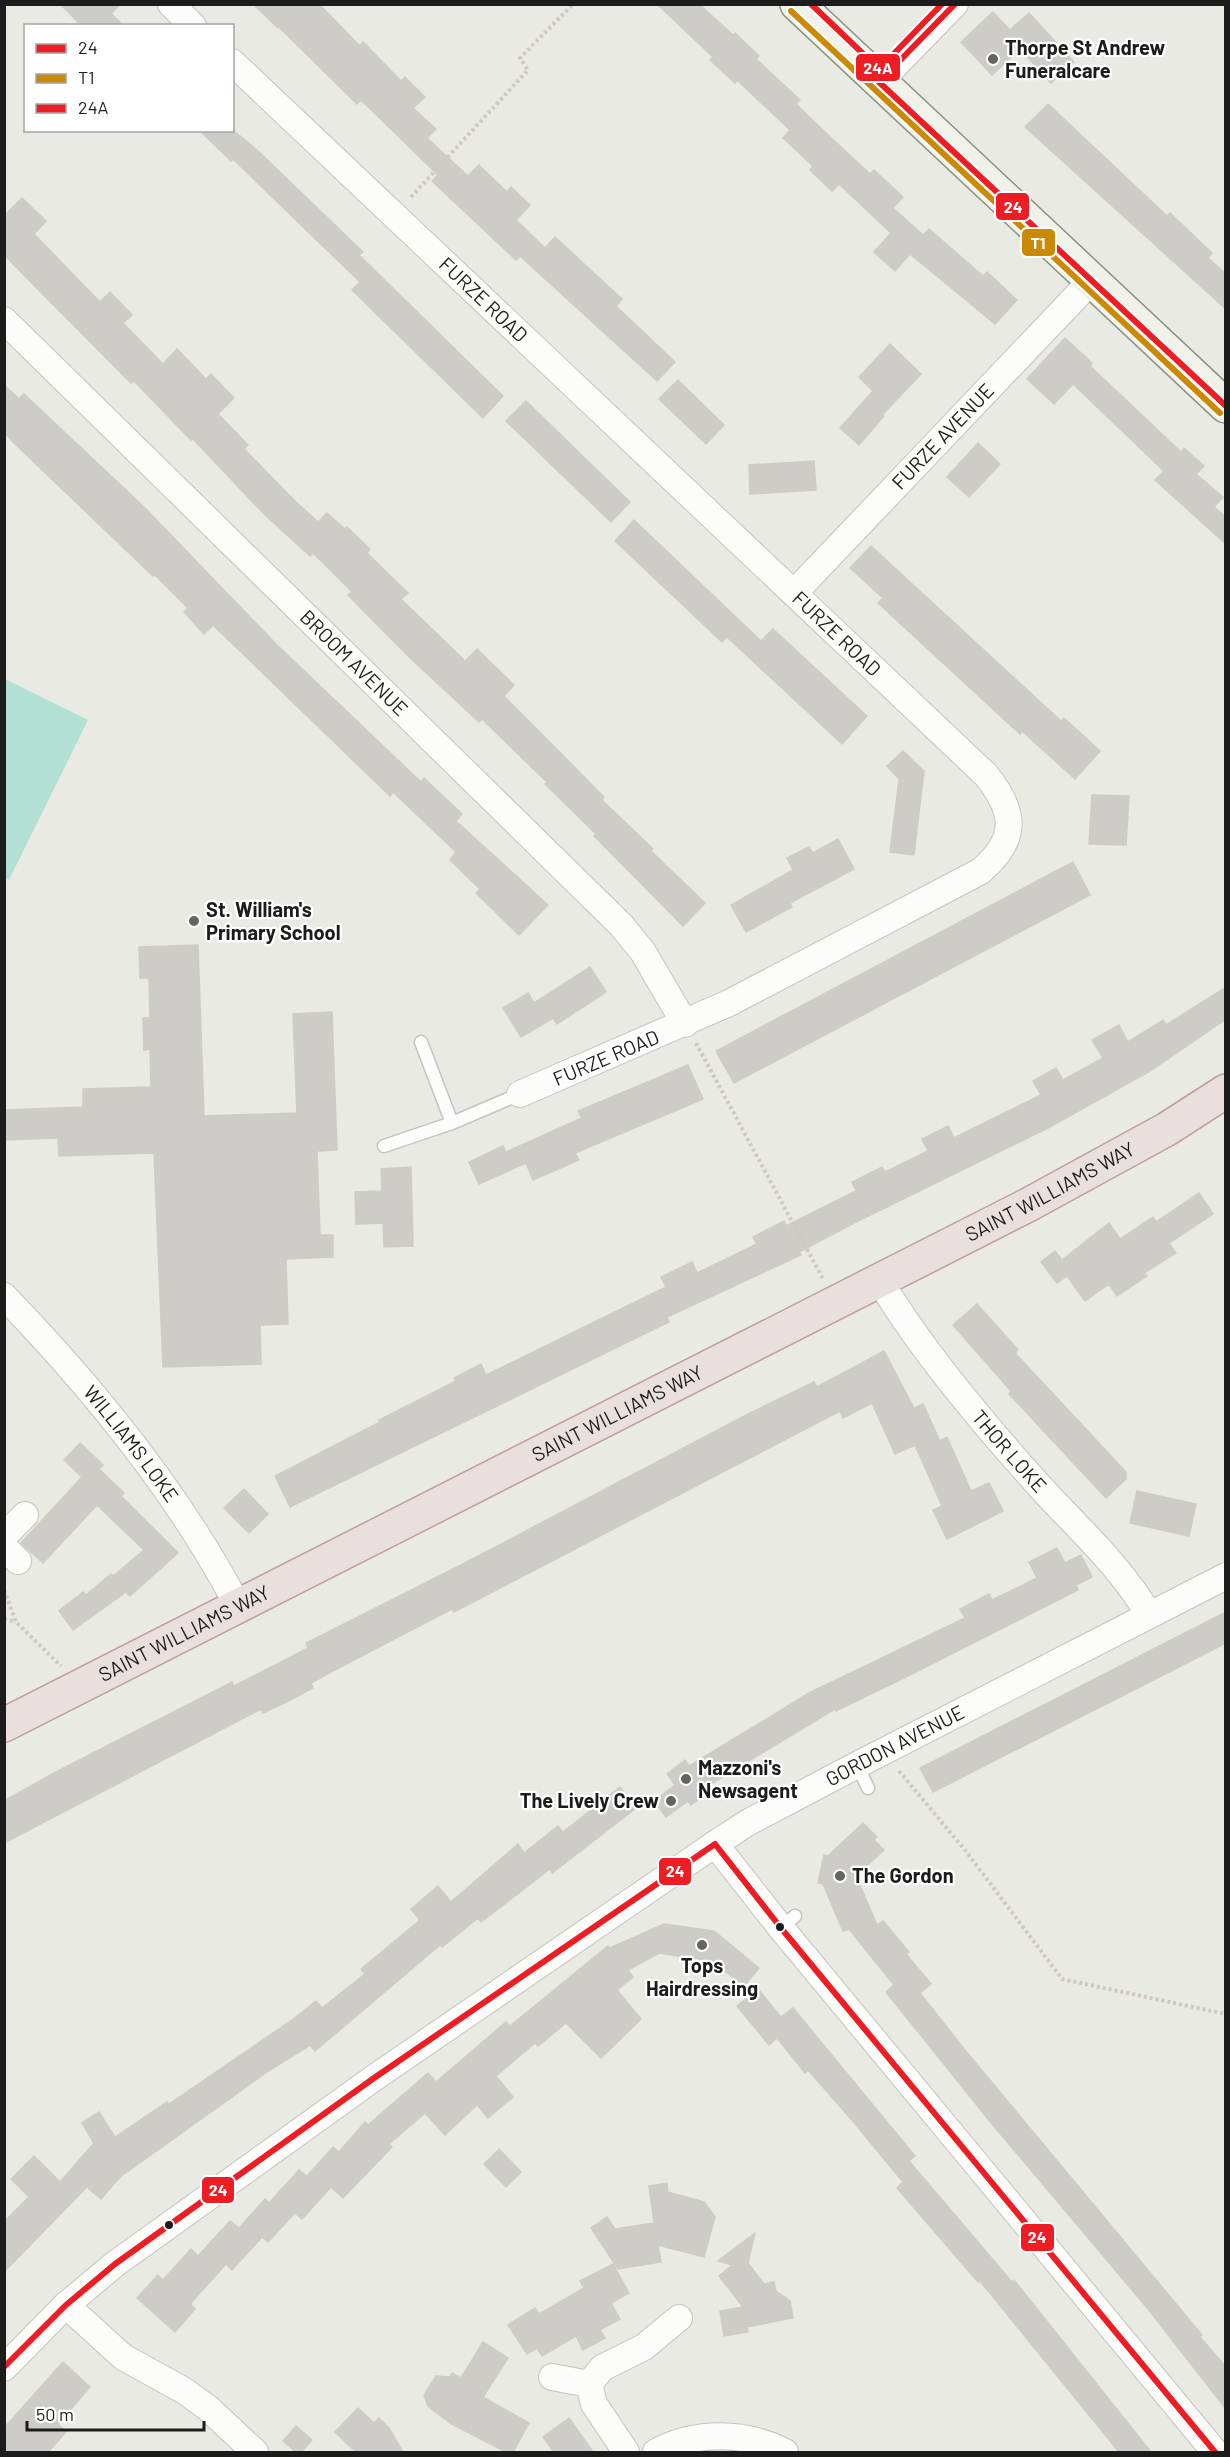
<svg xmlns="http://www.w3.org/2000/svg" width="1230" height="2457" font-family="Barlow,sans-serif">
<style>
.pitch{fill:#b2e0d5}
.building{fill:#cdccc8;stroke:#cdccc6;stroke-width:1.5}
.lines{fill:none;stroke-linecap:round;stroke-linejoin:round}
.lane-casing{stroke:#c3c3c1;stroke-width:15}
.street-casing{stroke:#c3c3c1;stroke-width:28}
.secondary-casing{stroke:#8d937f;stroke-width:36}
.highway-casing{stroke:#bd9fa1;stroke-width:36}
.path{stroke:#d0c7c3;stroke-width:4;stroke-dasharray:3 3;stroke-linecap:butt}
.lane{stroke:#fcfcfb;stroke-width:12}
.street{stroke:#fcfcfb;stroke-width:26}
.secondary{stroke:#f0f2ea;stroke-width:33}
.highway{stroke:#e8dfde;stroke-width:33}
.bus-1-casing{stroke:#fff;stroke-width:10}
.bus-2-casing{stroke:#fff;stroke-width:10}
.bus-3-casing{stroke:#fff;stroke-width:10}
.bus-1{stroke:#ee1d23;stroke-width:6}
.bus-2{stroke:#cb8a06;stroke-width:6}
.bus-3{stroke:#ee1d23;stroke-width:6}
.poi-dot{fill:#646462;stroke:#fff;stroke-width:2}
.bus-dot{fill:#1c1c1c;stroke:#fff;stroke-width:2}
.labels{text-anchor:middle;stroke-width:4.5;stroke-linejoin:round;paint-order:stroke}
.poi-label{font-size:20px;font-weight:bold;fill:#1c1c1c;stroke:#fff;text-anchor:start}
.street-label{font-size:20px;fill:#1c1c1c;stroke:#fff}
.line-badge{stroke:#fff;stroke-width:2}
.badge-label{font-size:16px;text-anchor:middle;font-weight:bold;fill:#fff}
</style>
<rect width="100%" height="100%" fill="#eaeae5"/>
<path class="pitch" d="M 5,679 L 88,720 L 9,880 L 4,878 Z"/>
<g class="building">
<path d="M 60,4 L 120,4 L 111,14 L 124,26 L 82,26 Z"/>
<path d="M 253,4 L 319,4 L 360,46 L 363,42 L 401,81 L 405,77 L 425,97 L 413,108 L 436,129 L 427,138 L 468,176 L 479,165 L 507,192 L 511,187 L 530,205 L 516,220 L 545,248 L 555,237 L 622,299 L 616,306 L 675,362 L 657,381 L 520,256 L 516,260 L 432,181 L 438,175 L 361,100 L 357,104 L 279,27 L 278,28 Z"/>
<path d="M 657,4 L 699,4 L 733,35 L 735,33 L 759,56 L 756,59 L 800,100 L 796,104 L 826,133 L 870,174 L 874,170 L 903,197 L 893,208 L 923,235 L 929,229 L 983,276 L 987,272 L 1017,300 L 995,324 L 910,254 L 895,271 L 874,252 L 891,233 L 839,184 L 832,191 L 810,170 L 813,166 L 783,138 L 790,130 L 737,80 L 735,83 L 710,60 L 713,57 Z"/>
<path d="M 993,12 L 1010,30 L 1029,13 L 1074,62 L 1051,83 L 1020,49 L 992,75 L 961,42 Z"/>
<path d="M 1048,104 L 1167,216 L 1170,213 L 1212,253 L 1208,258 L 1226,274 L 1226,309 L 1025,127 Z"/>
<path d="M 199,130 L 233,130 L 258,151 L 363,252 L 359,255 L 503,396 L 483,418 L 352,290 L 360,282 L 233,159 L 231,161 Z"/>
<path d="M 22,198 L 46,221 L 34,234 L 100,302 L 110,292 L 132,315 L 123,323 L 163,364 L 177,349 L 206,379 L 211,374 L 234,398 L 218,414 L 248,445 L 244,449 L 295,501 L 318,522 L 327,513 L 345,529 L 347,527 L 370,549 L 367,553 L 408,593 L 401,599 L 465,661 L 477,649 L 514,685 L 504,696 L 604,797 L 602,800 L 653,849 L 651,851 L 705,903 L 683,926 L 594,836 L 596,834 L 545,784 L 547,782 L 482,719 L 479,722 L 408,656 L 348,595 L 352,592 L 313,553 L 310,556 L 263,513 L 193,439 L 191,440 L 134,381 L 131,383 L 4,255 L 4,216 Z"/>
<path d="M 1065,338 L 1092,363 L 1090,366 L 1181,452 L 1184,448 L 1204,466 L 1196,474 L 1223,497 L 1214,507 L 1226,517 L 1226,544 L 1155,480 L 1164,471 L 1073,384 L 1054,404 L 1027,379 Z"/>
<path d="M 890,344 L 921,374 L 882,415 L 884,416 L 859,445 L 840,428 L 873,391 L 859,377 Z"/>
<path d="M 678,380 L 724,425 L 706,444 L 659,399 Z"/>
<path d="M 4,385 L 19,399 L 24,394 L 144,507 L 277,645 L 421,782 L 424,778 L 462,814 L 456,821 L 548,905 L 519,935 L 476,893 L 480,889 L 450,860 L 456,852 L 393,792 L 390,796 L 213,625 L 204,634 L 184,612 L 188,608 L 154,574 L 153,576 L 13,442 L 4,432 Z"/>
<path d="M 526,401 L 630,502 L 611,522 L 506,421 Z"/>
<path d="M 978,443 L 1000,464 L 969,497 L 947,477 Z"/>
<path d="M 814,461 L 816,490 L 750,494 L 749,465 Z"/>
<path d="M 634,520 L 761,641 L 773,629 L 867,716 L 842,744 L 727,637 L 722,642 L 615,541 Z"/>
<path d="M 871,546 L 1061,721 L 1064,718 L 1100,751 L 1075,779 L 1022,731 L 1020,734 L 878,603 L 883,598 L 850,568 Z"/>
<path d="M 903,751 L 924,771 L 914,855 L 890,852 L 899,779 L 887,766 Z"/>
<path d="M 1092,795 L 1129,796 L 1126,845 L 1089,844 Z"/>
<path d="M 838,839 L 854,869 L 790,903 L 792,907 L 746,932 L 731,905 L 793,870 L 787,858 L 809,847 L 813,853 Z"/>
<path d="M 1073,862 L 1090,895 L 734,1083 L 716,1051 Z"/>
<path d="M 198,945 L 204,1116 L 297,1113 L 293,1014 L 332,1012 L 337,1150 L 317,1151 L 320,1235 L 333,1235 L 333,1257 L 286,1259 L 288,1324 L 260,1325 L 261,1364 L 163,1367 L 154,1153 L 59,1156 L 58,1138 L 4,1140 L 4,1110 L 83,1107 L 83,1089 L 151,1087 L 150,1049 L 144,1050 L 143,1018 L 150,1018 L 149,978 L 140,978 L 139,947 Z"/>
<path d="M 590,967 L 606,992 L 557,1024 L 553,1018 L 521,1037 L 503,1008 L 528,993 L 534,1003 Z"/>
<path d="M 1226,987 L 1226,1019 L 1150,1071 L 1048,1128 L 854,1223 L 799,1252 L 801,1255 L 667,1317 L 669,1322 L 290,1507 L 275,1476 L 380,1422 L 379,1420 L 456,1381 L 454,1378 L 481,1364 L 486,1375 L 666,1287 L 661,1277 L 692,1262 L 697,1273 L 757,1244 L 753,1237 L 784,1221 L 786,1226 L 856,1191 L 852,1182 L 882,1167 L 885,1172 L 928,1151 L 922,1139 L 948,1126 L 954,1138 L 1041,1095 L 1033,1081 L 1056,1068 L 1063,1080 L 1103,1058 L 1092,1040 L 1119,1025 L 1128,1042 L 1163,1020 L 1166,1025 Z"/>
<path d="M 688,1065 L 703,1099 L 575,1153 L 579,1160 L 533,1180 L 526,1163 L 479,1184 L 469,1162 L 503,1146 L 506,1152 L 582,1118 L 578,1111 Z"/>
<path d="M 411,1167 L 413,1246 L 384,1247 L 383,1223 L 356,1224 L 355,1192 L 382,1191 L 381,1169 Z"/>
<path d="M 1199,1193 L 1213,1214 L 1169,1243 L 1176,1253 L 1144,1273 L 1147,1276 L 1117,1296 L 1109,1284 L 1085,1301 L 1067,1276 L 1057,1283 L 1041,1262 L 1055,1251 L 1062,1260 L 1109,1223 L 1120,1239 L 1153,1217 L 1156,1222 Z"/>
<path d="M 977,1304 L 1018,1350 L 1015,1353 L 1126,1472 L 1126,1479 L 1106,1498 L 1009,1394 L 1011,1391 L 953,1325 Z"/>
<path d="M 884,1351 L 914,1408 L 923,1404 L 940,1441 L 947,1437 L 971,1491 L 989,1483 L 1003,1511 L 947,1539 L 933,1510 L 942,1506 L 915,1445 L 895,1454 L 872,1403 L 843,1418 L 840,1411 L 454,1612 L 452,1609 L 348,1663 L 311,1683 L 313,1688 L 288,1701 L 263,1713 L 261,1709 L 4,1843 L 4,1801 L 52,1774 L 232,1682 L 234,1686 L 308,1648 L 306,1643 L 461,1565 L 750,1413 L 814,1382 L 817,1387 Z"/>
<path d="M 80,1443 L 103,1465 L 99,1469 L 124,1493 L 121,1496 L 178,1553 L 130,1596 L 126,1592 L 73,1630 L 59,1611 L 83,1592 L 86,1595 L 111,1574 L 113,1576 L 144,1550 L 97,1505 L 43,1563 L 21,1543 L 82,1477 L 64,1460 Z"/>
<path d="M 244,1489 L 268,1514 L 249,1533 L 224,1508 Z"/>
<path d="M 1137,1491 L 1196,1504 L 1189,1536 L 1130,1523 Z"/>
<path d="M 1057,1548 L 1065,1563 L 1081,1555 L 1092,1577 L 1076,1585 L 1078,1590 L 908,1676 L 836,1711 L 835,1709 L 706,1787 L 709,1791 L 691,1805 L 688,1801 L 666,1817 L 654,1801 L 675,1785 L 667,1774 L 685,1760 L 689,1766 L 809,1693 L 965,1618 L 960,1609 L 989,1594 L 992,1600 L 1037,1578 L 1029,1562 Z"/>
<path d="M 1226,1612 L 1226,1643 L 933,1792 L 920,1768 Z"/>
<path d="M 620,1787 L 636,1808 L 552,1873 L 550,1869 L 481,1922 L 478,1918 L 442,1947 L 440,1945 L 315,2051 L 310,2045 L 267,2072 L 120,2177 L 101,2199 L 87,2187 L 4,2272 L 4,2222 L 29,2197 L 11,2179 L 34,2156 L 60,2182 L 94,2143 L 82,2123 L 99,2112 L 115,2137 L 167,2102 L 169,2104 L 292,2020 L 316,2001 L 322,2008 L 365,1974 L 361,1969 L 420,1920 L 411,1909 L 438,1886 L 451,1902 L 518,1844 L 524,1853 L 558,1826 L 563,1832 Z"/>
<path d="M 863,1823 L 877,1837 L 874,1840 L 884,1850 L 856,1876 L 877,1925 L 883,1921 L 909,1952 L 906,1954 L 931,1984 L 920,1993 L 965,2050 L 1202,2335 L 1200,2337 L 1226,2367 L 1226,2409 L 1148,2309 L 992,2124 L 886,1992 L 894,1985 L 849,1929 L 843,1931 L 823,1884 L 818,1883 L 824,1855 L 828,1856 Z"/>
<path d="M 664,1924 L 714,1931 L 759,1968 L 744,1986 L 712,1961 L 659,1953 L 628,1970 L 633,1977 L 617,1990 L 641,2019 L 601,2058 L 566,2023 L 538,2046 L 535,2043 L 496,2076 L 513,2097 L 488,2118 L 477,2105 L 445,2135 L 425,2113 L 389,2144 L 392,2147 L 343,2198 L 331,2187 L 302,2219 L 295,2213 L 268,2242 L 262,2237 L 232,2270 L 226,2264 L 190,2304 L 195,2309 L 175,2332 L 137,2298 L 158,2275 L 163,2280 L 191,2249 L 198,2256 L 230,2221 L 239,2228 L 265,2199 L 269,2203 L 299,2170 L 307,2176 L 333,2147 L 339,2152 L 365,2122 L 368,2125 L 428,2073 L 436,2082 L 506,2022 L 510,2026 L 608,1946 L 610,1948 Z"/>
<path d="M 758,1989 L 781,2017 L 793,2008 L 915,2156 L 909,2161 L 1012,2282 L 1014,2280 L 1151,2452 L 1119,2452 L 980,2281 L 978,2282 L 897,2188 L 903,2182 L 851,2119 L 808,2070 L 805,2073 L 777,2038 L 769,2045 L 737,2006 Z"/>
<path d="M 499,2149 L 521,2172 L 506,2187 L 484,2164 Z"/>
<path d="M 667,2183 L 668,2192 L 704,2202 L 715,2217 L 704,2257 L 658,2245 L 661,2262 L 618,2269 L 591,2228 L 607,2217 L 615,2229 L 654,2223 L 649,2186 Z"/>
<path d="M 755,2233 L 748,2263 L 764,2284 L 774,2282 L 776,2291 L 790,2301 L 793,2318 L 747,2327 L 748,2332 L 724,2336 L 720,2311 L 743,2307 L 719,2276 L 732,2265 L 718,2261 Z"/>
<path d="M 613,2264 L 629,2293 L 611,2303 L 620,2319 L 600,2330 L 605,2338 L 583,2350 L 576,2336 L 542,2356 L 537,2348 L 527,2354 L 508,2325 L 535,2308 L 539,2314 L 584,2288 L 580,2281 Z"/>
<path d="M 483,2342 L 508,2358 L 483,2397 L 529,2423 L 513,2452 L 506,2452 L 450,2423 L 428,2406 L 424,2395 L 436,2376 L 450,2377 L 452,2373 L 461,2378 Z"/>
<path d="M 63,2362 L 90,2387 L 58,2424 L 66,2432 L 48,2452 L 4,2452 L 4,2428 Z"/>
<path d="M 358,2408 L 374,2423 L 379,2418 L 389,2428 L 403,2452 L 356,2452 L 335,2432 Z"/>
<path d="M 569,2418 L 593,2452 L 554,2452 L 543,2437 Z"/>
<path d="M 296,2426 L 312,2440 L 301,2452 L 296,2452 L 283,2441 Z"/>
</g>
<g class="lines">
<g class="lane-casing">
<g id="lane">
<path d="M 421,1042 L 452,1123"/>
<path d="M 384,1146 L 452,1123 L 520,1094"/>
<path d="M 857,1765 L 868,1788"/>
<path d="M 781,1928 L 795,1916"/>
</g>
</g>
<g class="street-casing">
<g id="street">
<path d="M 171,4 L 193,26"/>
<path id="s1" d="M 232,62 L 986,775 C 1016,812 1018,839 981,871 L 729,1003 L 520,1094"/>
<path d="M 879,82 L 955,4"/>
<path id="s2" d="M 4,320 L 621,925 L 643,952 L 685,1024"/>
<path id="s3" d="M 794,593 L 1092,280"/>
<path id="s4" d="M 880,1281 C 923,1353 986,1427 1043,1490 C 1080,1530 1122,1568 1149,1615"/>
<path id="s5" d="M 4,1296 C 93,1388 178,1492 238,1606"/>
<path d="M 4,1536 L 25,1515"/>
<path d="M 4,1547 L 18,1561"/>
<path d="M 715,1844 L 781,1928 L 1215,2452"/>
<path d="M 66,2305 L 123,2357 L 183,2390 L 208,2408 L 255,2452"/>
<path id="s6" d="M 4,2368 L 66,2305 L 115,2264 L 374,2078 L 715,1844 L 747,1823 L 857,1765 L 1226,1576"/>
<path d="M 552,2377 L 589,2384"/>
<path d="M 626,2452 L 594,2404 L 589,2384 L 602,2368 L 644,2347 L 679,2318"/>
<path d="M 656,2452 C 695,2431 745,2431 785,2452"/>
</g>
</g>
<g class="secondary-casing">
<path id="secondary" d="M 797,4 L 1226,406"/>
</g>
<g class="highway-casing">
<g id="highway">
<path id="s7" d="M 4,1725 L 1028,1205 L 1167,1129 L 1226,1091"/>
</g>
</g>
<g class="path">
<path d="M 411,197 L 528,70 L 520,58 L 573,4"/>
<path d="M 696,1043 L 823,1279"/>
<path d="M 4,1590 L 16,1622 L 61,1666"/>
<path d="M 4,1619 L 16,1622"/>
<path d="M 899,1771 L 965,1850 L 1062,1979 L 1226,2014"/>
</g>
<use href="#lane" class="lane"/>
<use href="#street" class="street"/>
<use href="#secondary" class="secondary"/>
<use href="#highway" class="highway"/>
<g class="bus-1-casing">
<g id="bus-1">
<path d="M 955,4 L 879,82 L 1226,406"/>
<path d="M 4,2367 L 66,2305 L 115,2264 L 374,2078 L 715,1844 L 781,1928 L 1215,2452"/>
</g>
</g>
<g class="bus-2-casing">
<path id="bus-2" d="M 791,11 L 1220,413"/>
</g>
<g class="bus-3-casing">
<path id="bus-3" d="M 811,4 L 879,69 L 942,4"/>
</g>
<use href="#bus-1" class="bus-1"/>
<use href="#bus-2" class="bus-2"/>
<use href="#bus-3" class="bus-3"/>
</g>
<g class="poi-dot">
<circle cx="993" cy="59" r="6"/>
<circle cx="194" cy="921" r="6"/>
<circle cx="686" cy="1779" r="6"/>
<circle cx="671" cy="1801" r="6"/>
<circle cx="840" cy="1876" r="6"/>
<circle cx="702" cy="1945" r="6"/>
</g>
<g class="bus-dot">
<circle cx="780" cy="1927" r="5"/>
<circle cx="169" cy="2225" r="5"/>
</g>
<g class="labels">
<g class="poi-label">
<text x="1005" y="55">Thorpe St Andrew<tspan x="1005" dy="23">Funeralcare</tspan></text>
<text x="206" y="917">St. William's<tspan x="206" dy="23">Primary School</tspan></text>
<text x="698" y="1775">Mazzoni's<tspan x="698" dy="23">Newsagent</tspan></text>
<text x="659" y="1808" text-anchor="end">The Lively Crew</text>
<text x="852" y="1883">The Gordon</text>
<text x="702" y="1973" text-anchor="middle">Tops<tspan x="702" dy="23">Hairdressing</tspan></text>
</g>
<g class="street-label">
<text dy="7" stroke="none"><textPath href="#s1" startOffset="346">FURZE ROAD</textPath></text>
<text dy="7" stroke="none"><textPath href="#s3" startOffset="216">FURZE AVENUE</textPath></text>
<text dy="7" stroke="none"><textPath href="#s1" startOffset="832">FURZE ROAD</textPath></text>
<text dy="7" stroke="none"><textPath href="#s2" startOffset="490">BROOM AVENUE</textPath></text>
<text transform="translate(606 1058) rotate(-23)" y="7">FURZE ROAD</text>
<text dy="7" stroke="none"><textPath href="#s7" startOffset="1174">SAINT WILLIAMS WAY</textPath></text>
<text dy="7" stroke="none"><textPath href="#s7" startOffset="688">SAINT WILLIAMS WAY</textPath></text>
<text dy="7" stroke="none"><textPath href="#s5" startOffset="195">WILLIAMS LOKE</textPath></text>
<text dy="7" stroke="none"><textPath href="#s4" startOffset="214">THOR LOKE</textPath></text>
<text dy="7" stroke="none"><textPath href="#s7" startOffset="202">SAINT WILLIAMS WAY</textPath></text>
<text dy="7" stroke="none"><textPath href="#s6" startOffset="1090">GORDON AVENUE</textPath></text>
</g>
</g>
<g class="line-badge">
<rect x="855" y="53" width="46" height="29" rx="6" fill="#ee1d23"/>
<rect x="995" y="192" width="35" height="29" rx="6" fill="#ee1d23"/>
<rect x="1021" y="228" width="35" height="29" rx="6" fill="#cb8a06"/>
<rect x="658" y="1857" width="34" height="29" rx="6" fill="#ee1d23"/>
<rect x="201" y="2176" width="34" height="28" rx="6" fill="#ee1d23"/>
<rect x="1020" y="2223" width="35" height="29" rx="6" fill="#ee1d23"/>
</g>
<g class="badge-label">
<text x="878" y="74">24A</text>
<text x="1013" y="213">24</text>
<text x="1038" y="249">T1</text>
<text x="675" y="1877">24</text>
<text x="218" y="2196">24</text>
<text x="1037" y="2243">24</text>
</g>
<rect width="1230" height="2457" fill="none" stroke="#1c1c1c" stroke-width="12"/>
<rect x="24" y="24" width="210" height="108" fill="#ffffff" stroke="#a4a4a4" stroke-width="1.5"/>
<rect x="36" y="44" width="30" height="9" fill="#ee1d23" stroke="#a4a4a4" stroke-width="1.5"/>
<text x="78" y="54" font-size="18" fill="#1c1c1c">24</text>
<rect x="36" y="74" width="30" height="9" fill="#cb8a06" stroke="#a4a4a4" stroke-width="1.5"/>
<text x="78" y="84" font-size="18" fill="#1c1c1c">T1</text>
<rect x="36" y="104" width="30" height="9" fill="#ee1d23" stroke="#a4a4a4" stroke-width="1.5"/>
<text x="78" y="114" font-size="18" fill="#1c1c1c">24A</text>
<path d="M27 2421v9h177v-9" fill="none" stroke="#1c1c1c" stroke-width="3"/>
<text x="36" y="2421" font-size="18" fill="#1c1c1c" stroke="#ffffff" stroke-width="4.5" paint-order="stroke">50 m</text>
</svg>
